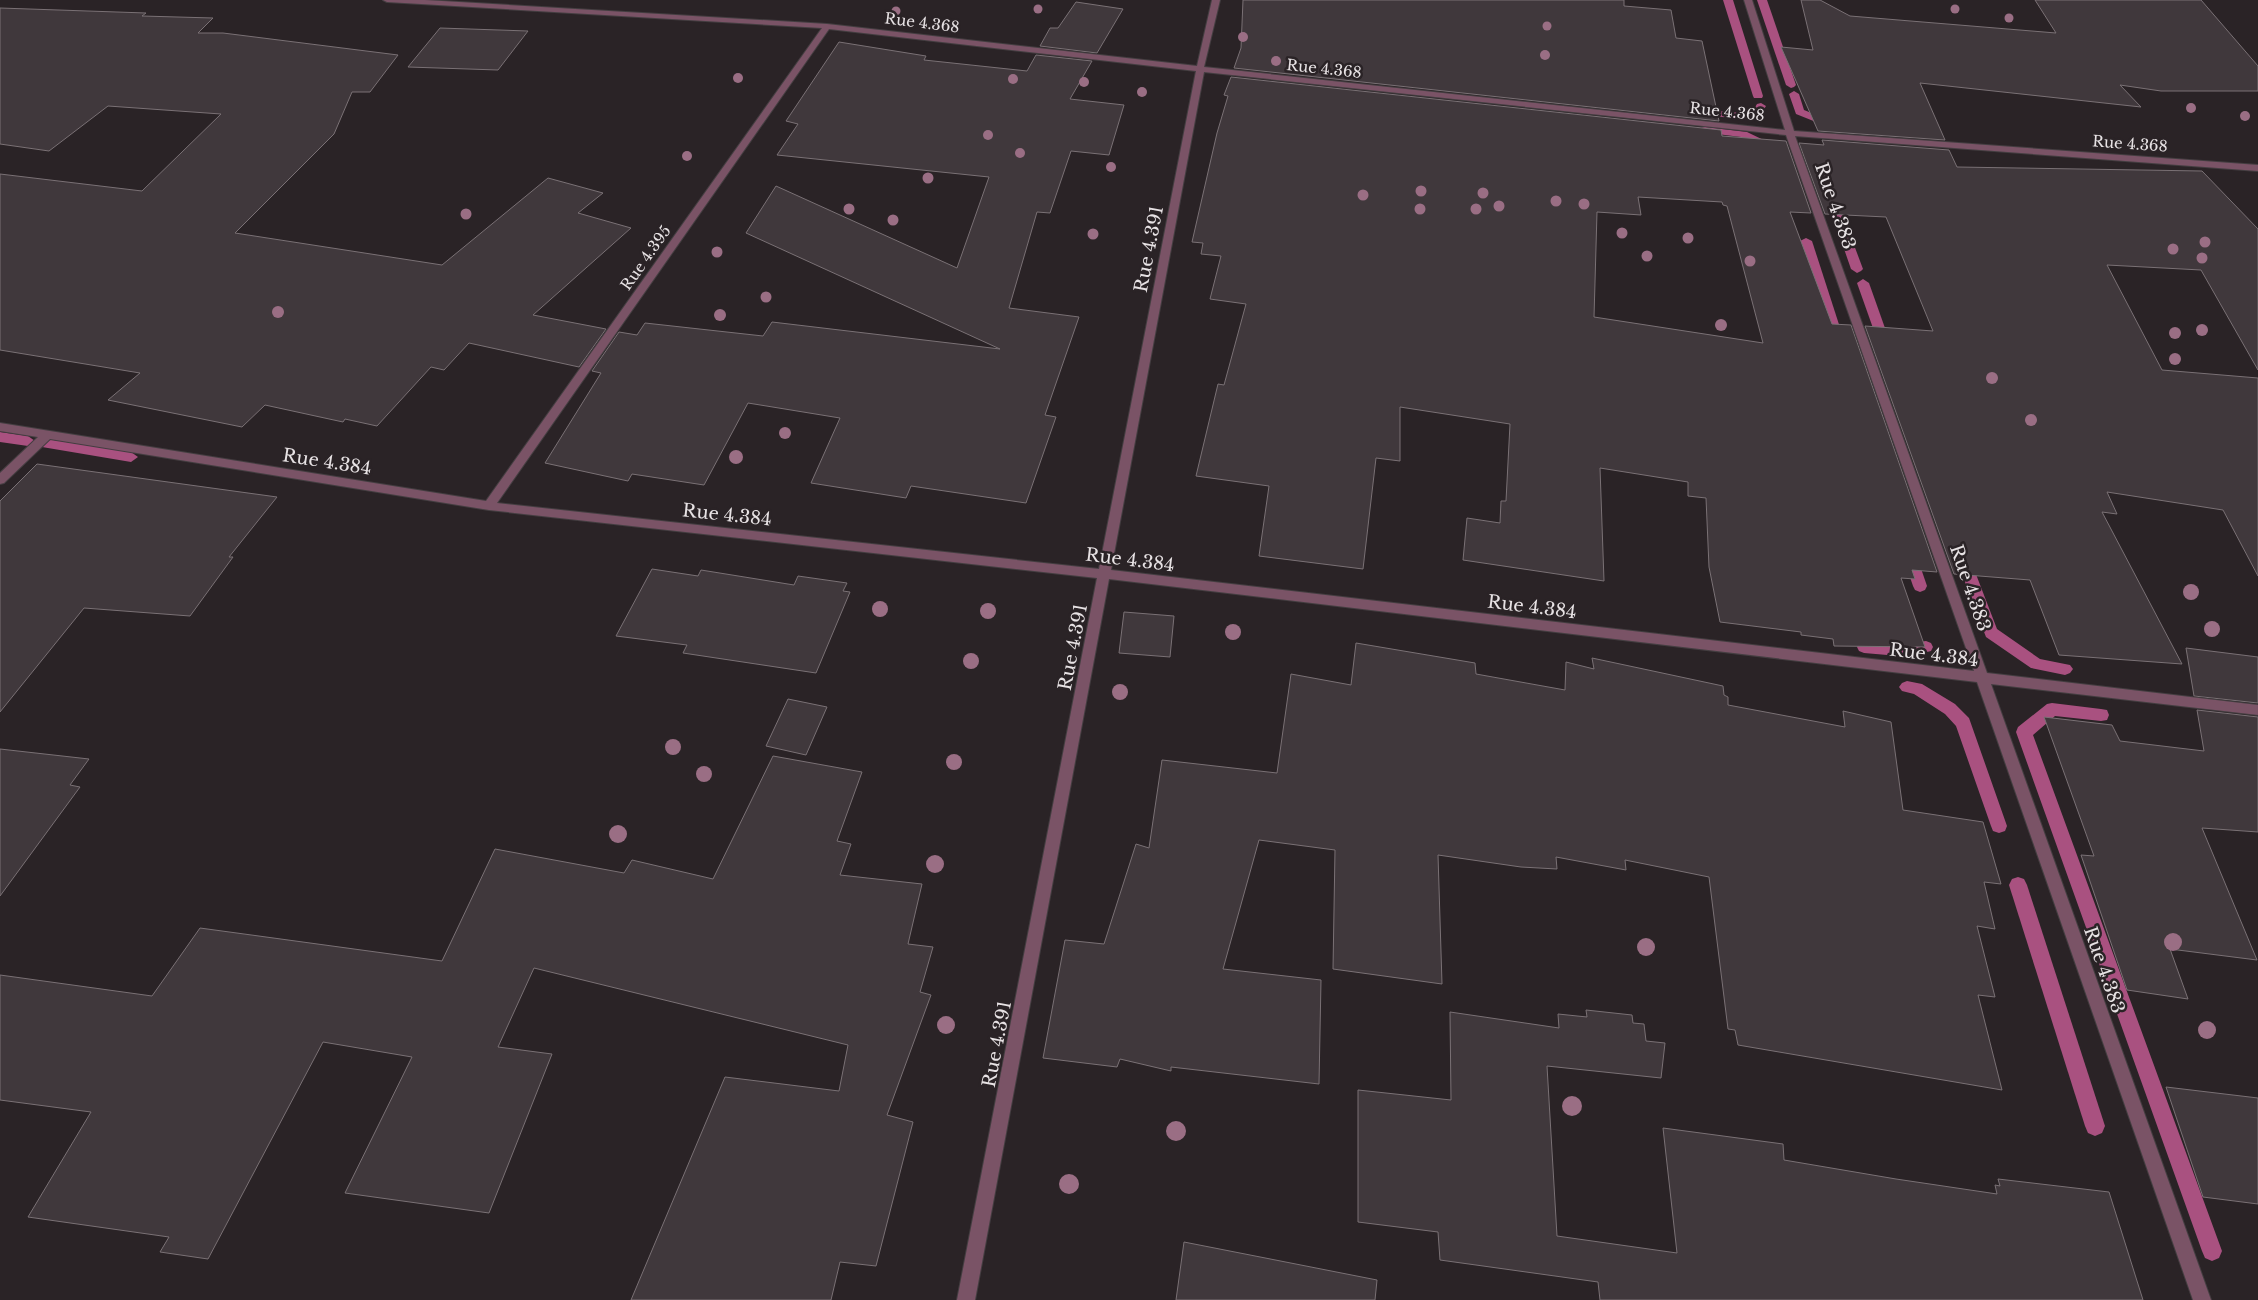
<svg xmlns="http://www.w3.org/2000/svg" width="2258" height="1300" font-family="'Libre Baskerville',serif">
<style>
.lines{fill:none;stroke-linecap:round;stroke-linejoin:round}
.stream{fill:#a95180;fill-rule:evenodd}
.building{fill:#40383c;stroke:#7a7175;fill-rule:evenodd}
.street-casing{stroke:#443e41;stroke-width:2}
.street{fill:#7a5366;fill-rule:evenodd}
.tree{fill:#9a6e84}
.labels{text-anchor:middle;stroke-width:5;stroke-linejoin:round;paint-order:stroke}
.far-street-label{font-size:15px;fill:#e7e2e4;stroke:#2a2326}
.street-label{font-size:18px;fill:#e7e2e4;stroke:#2a2326}
</style>
<rect width="100%" height="100%" fill="#2a2326"/>
<g class="lines">
<g class="stream">
<path d="M 1723,0 L 1733,0 L 1763,96 L 1762,98 L 1754,98 L 1753,96 Z"/>
<path d="M 1757,0 L 1767,0 L 1796,85 L 1794,87 L 1791,88 L 1786,85 Z"/>
<path d="M 1794,91 L 1799,94 L 1804,110 L 1834,122 L 1834,126 L 1826,126 L 1796,114 L 1789,94 Z"/>
<path d="M 1761,103 L 1766,106 L 1758,119 L 1754,120 L 1701,115 L 1696,112 L 1701,109 L 1751,114 L 1757,104 Z"/>
<path d="M 1705,127 L 1747,132 L 1778,147 L 1773,150 L 1741,137 L 1701,132 L 1701,128 Z"/>
<path d="M 1831,194 L 1836,197 L 1863,269 L 1861,271 L 1857,273 L 1851,269 L 1826,197 Z"/>
<path d="M 1806,238 L 1812,241 L 1845,343 L 1843,346 L 1839,347 L 1833,343 L 1800,241 Z"/>
<path d="M 1863,279 L 1869,283 L 1891,345 L 1889,348 L 1881,348 L 1879,345 L 1857,283 Z"/>
<path d="M 0,432 L 28,436 L 35,441 L 28,446 L 0,442 Z"/>
<path d="M 47,439 L 131,452 L 138,457 L 131,462 L 42,447 L 40,444 L 42,441 Z"/>
<path d="M 1908,546 L 1913,547 L 1915,551 L 1927,586 L 1925,590 L 1920,592 L 1915,590 L 1913,586 L 1901,551 L 1903,547 Z"/>
<path d="M 1962,551 L 1967,552 L 1969,556 L 1997,629 L 2040,659 L 2070,665 L 2073,669 L 2070,673 L 2065,675 L 2031,668 L 1986,637 L 1955,556 L 1957,552 Z"/>
<path d="M 1864,641 L 1905,644 L 1926,641 L 1931,643 L 1933,647 L 1931,651 C 1909,658 1886,655 1864,653 L 1859,651 L 1857,647 L 1859,643 Z"/>
<path d="M 1907,681 L 1922,684 L 1955,704 L 1969,718 L 2007,826 L 2005,831 L 1999,833 L 1993,831 L 1991,826 L 1956,726 L 1945,714 L 1914,694 L 1902,691 L 1899,687 L 1902,683 Z"/>
<path d="M 2052,703 L 2101,709 L 2107,710 L 2109,715 L 2107,720 L 2101,721 L 2055,716 L 2033,735 L 2222,1251 L 2219,1258 L 2212,1261 L 2205,1258 L 2202,1251 L 2016,732 L 2018,727 L 2047,704 Z"/>
<path d="M 2018,877 L 2024,879 L 2027,885 L 2105,1126 L 2102,1133 L 2095,1136 L 2088,1133 L 2085,1126 L 2009,885 L 2012,879 Z"/>
</g>
</g>
<g class="building">
<path d="M 1243,0 L 1624,0 L 1624,6 L 1671,10 L 1676,38 L 1702,41 L 1719,121 L 1234,68 L 1241,48 Z"/>
<path d="M 1801,0 L 1820,0 L 1850,16 L 2056,33 L 2035,0 L 2201,0 L 2258,66 L 2258,91 L 2161,91 L 2120,85 L 2141,107 L 1920,83 L 1945,140 L 1818,131 L 1781,47 L 1813,50 Z"/>
<path d="M 1076,2 L 1123,9 L 1097,53 L 1040,46 L 1050,28 L 1058,28 Z"/>
<path d="M 0,8 L 146,13 L 142,16 L 213,18 L 198,33 L 223,33 L 398,55 L 370,92 L 352,92 L 334,134 L 235,233 L 442,265 L 548,178 L 603,193 L 578,213 L 631,228 L 533,315 L 606,329 L 579,367 L 469,343 L 444,370 L 431,367 L 377,426 L 345,419 L 343,422 L 265,405 L 242,427 L 108,400 L 140,373 L 0,350 L 0,174 L 142,191 L 221,114 L 108,106 L 49,151 L 0,144 Z"/>
<path d="M 440,28 L 528,31 L 498,70 L 408,67 Z"/>
<path d="M 839,42 L 926,56 L 924,60 L 1027,71 L 1036,55 L 1092,61 L 1070,99 L 1124,105 L 1109,155 L 1071,151 L 1050,213 L 1037,212 L 1009,308 L 1079,317 L 1045,415 L 1056,417 L 1026,503 L 911,486 L 906,498 L 811,483 L 840,418 L 748,403 L 704,485 L 632,474 L 628,481 L 545,463 L 601,373 L 592,371 L 619,332 L 637,335 L 645,323 L 763,336 L 772,322 L 1000,349 L 746,233 L 776,186 L 957,268 L 989,177 L 777,155 L 798,124 L 786,121 Z"/>
<path d="M 1231,77 L 1721,130 L 1722,136 L 1786,141 L 1811,213 L 1790,212 L 1832,324 L 1851,325 L 1937,572 L 1912,570 L 1915,579 L 1901,578 L 1925,647 L 1834,646 L 1833,639 L 1801,635 L 1801,632 L 1720,622 L 1709,567 L 1706,498 L 1688,496 L 1688,482 L 1600,468 L 1604,581 L 1463,560 L 1467,518 L 1500,523 L 1501,501 L 1506,501 L 1510,424 L 1400,407 L 1400,461 L 1376,458 L 1363,569 L 1259,556 L 1269,486 L 1196,476 L 1218,384 L 1224,385 L 1246,304 L 1210,299 L 1221,256 L 1201,254 L 1203,243 L 1192,242 L 1217,133 L 1228,96 L 1224,95 ZM 1638,197 L 1722,202 L 1723,205 L 1727,206 L 1763,343 L 1594,317 L 1597,212 L 1641,215 Z"/>
<path d="M 1822,140 L 1949,150 L 1957,167 L 2202,171 L 2258,229 L 2258,370 L 2201,270 L 2107,265 L 2162,370 L 2258,378 L 2258,576 L 2223,510 L 2107,492 L 2117,514 L 2102,512 L 2182,664 L 2059,655 L 2030,580 L 1954,574 L 1865,326 L 1933,331 L 1886,217 L 1825,214 L 1799,143 L 1824,145 Z"/>
<path d="M 37,464 L 277,497 L 229,557 L 233,557 L 190,616 L 84,608 L 0,712 L 0,501 Z"/>
<path d="M 652,569 L 698,576 L 701,570 L 794,585 L 798,576 L 847,583 L 843,591 L 850,592 L 816,673 L 683,653 L 687,645 L 616,636 Z"/>
<path d="M 1124,612 L 1174,616 L 1170,657 L 1119,653 Z"/>
<path d="M 1356,643 L 1475,663 L 1476,674 L 1565,690 L 1566,662 L 1594,669 L 1592,658 L 1723,686 L 1724,695 L 1728,697 L 1728,705 L 1845,727 L 1843,711 L 1891,722 L 1903,810 L 1983,822 L 2001,884 L 1984,882 L 1995,929 L 1977,926 L 1995,997 L 1978,995 L 2002,1090 L 1738,1045 L 1735,1030 L 1728,1029 L 1709,877 L 1625,860 L 1626,870 L 1556,857 L 1557,869 L 1521,867 L 1438,855 L 1442,984 L 1333,969 L 1335,850 L 1259,840 L 1223,969 L 1321,980 L 1319,1084 L 1171,1067 L 1171,1071 L 1120,1059 L 1117,1067 L 1043,1058 L 1065,940 L 1104,944 L 1136,844 L 1149,848 L 1162,760 L 1277,773 L 1291,674 L 1351,685 Z"/>
<path d="M 2186,648 L 2258,657 L 2258,703 L 2194,696 Z"/>
<path d="M 788,699 L 827,707 L 806,755 L 766,746 Z"/>
<path d="M 2197,710 L 2258,717 L 2258,832 L 2202,828 L 2257,960 L 2170,949 L 2188,999 L 2127,990 L 2081,855 L 2094,856 L 2044,717 L 2112,725 L 2120,741 L 2204,751 Z"/>
<path d="M 0,749 L 89,759 L 70,785 L 80,787 L 0,896 Z"/>
<path d="M 773,756 L 862,772 L 837,841 L 851,844 L 840,875 L 922,884 L 908,944 L 933,947 L 920,992 L 931,995 L 887,1115 L 913,1122 L 876,1266 L 840,1262 L 831,1300 L 631,1300 L 725,1077 L 839,1091 L 848,1045 L 534,968 L 498,1047 L 552,1054 L 489,1213 L 345,1193 L 412,1057 L 323,1042 L 208,1259 L 160,1252 L 169,1237 L 28,1217 L 91,1112 L 0,1100 L 0,975 L 152,996 L 200,928 L 442,961 L 495,849 L 624,873 L 632,860 L 713,879 Z"/>
<path d="M 1586,1010 L 1632,1015 L 1633,1023 L 1644,1024 L 1646,1041 L 1665,1043 L 1661,1078 L 1547,1066 L 1557,1236 L 1677,1253 L 1663,1128 L 1783,1144 L 1784,1160 L 1896,1179 L 1997,1194 L 1995,1185 L 2000,1186 L 1998,1179 L 2109,1192 L 2143,1300 L 1600,1300 L 1598,1282 L 1440,1260 L 1438,1232 L 1358,1222 L 1358,1090 L 1451,1100 L 1450,1012 L 1559,1028 L 1558,1014 L 1587,1017 Z"/>
<path d="M 2166,1087 L 2258,1098 L 2258,1204 L 2203,1197 Z"/>
<path d="M 1184,1242 L 1377,1280 L 1375,1300 L 1176,1300 Z"/>
</g>
<g class="lines">
<g class="street-casing">
<path id="street" d="M 383,0 L 425,0 L 827,24 L 1197,66 L 1212,0 L 1220,0 L 1204,67 L 1785,130 L 1744,0 L 1752,0 L 1794,131 L 2258,165 L 2258,171 L 1795,136 L 1987,673 L 2258,705 L 2258,715 L 1991,684 L 2211,1300 L 2193,1300 L 1977,682 L 1109,579 L 975,1300 L 957,1300 L 1097,578 L 489,510 L 50,439 L 4,483 L 0,484 L 0,473 L 38,437 L 0,431 L 0,423 L 486,501 L 822,28 L 387,2 ZM 829,29 L 1196,71 L 1099,569 L 497,503 ZM 1204,72 L 1786,135 L 1974,671 L 1111,570 Z"/>
</g>
<use href="#street" class="street"/>
</g>
<g class="tree">
<circle cx="1038" cy="9" r="4.5"/>
<circle cx="1955" cy="9" r="4.5"/>
<circle cx="896" cy="11" r="4.5"/>
<circle cx="2009" cy="18" r="4.5"/>
<circle cx="1547" cy="26" r="4.5"/>
<circle cx="1243" cy="37" r="5"/>
<circle cx="1545" cy="55" r="5"/>
<circle cx="1276" cy="61" r="5"/>
<circle cx="738" cy="78" r="5"/>
<circle cx="1013" cy="79" r="5"/>
<circle cx="1084" cy="82" r="5"/>
<circle cx="1142" cy="92" r="5"/>
<circle cx="2191" cy="108" r="5"/>
<circle cx="2245" cy="116" r="5"/>
<circle cx="988" cy="135" r="5"/>
<circle cx="1020" cy="153" r="5"/>
<circle cx="687" cy="156" r="5"/>
<circle cx="1111" cy="167" r="5"/>
<circle cx="928" cy="178" r="5.5"/>
<circle cx="1421" cy="191" r="5.5"/>
<circle cx="1483" cy="193" r="5.5"/>
<circle cx="1363" cy="195" r="5.5"/>
<circle cx="1556" cy="201" r="5.5"/>
<circle cx="1584" cy="204" r="5.5"/>
<circle cx="1499" cy="206" r="5.5"/>
<circle cx="849" cy="209" r="5.5"/>
<circle cx="1420" cy="209" r="5.5"/>
<circle cx="1476" cy="209" r="5.5"/>
<circle cx="466" cy="214" r="5.5"/>
<circle cx="893" cy="220" r="5.5"/>
<circle cx="1622" cy="233" r="5.5"/>
<circle cx="1093" cy="234" r="5.5"/>
<circle cx="1688" cy="238" r="5.5"/>
<circle cx="2205" cy="242" r="5.5"/>
<circle cx="2173" cy="249" r="5.5"/>
<circle cx="717" cy="252" r="5.5"/>
<circle cx="1647" cy="256" r="5.5"/>
<circle cx="2202" cy="258" r="5.5"/>
<circle cx="1750" cy="261" r="5.5"/>
<circle cx="766" cy="297" r="5.5"/>
<circle cx="278" cy="312" r="6"/>
<circle cx="720" cy="315" r="6"/>
<circle cx="1721" cy="325" r="6"/>
<circle cx="2202" cy="330" r="6"/>
<circle cx="2175" cy="333" r="6"/>
<circle cx="2175" cy="359" r="6"/>
<circle cx="1992" cy="378" r="6"/>
<circle cx="2031" cy="420" r="6"/>
<circle cx="785" cy="433" r="6"/>
<circle cx="736" cy="457" r="7"/>
<circle cx="2191" cy="592" r="8"/>
<circle cx="880" cy="609" r="8"/>
<circle cx="988" cy="611" r="8"/>
<circle cx="2212" cy="629" r="8"/>
<circle cx="1233" cy="632" r="8"/>
<circle cx="971" cy="661" r="8"/>
<circle cx="1120" cy="692" r="8"/>
<circle cx="673" cy="747" r="8"/>
<circle cx="954" cy="762" r="8"/>
<circle cx="704" cy="774" r="8"/>
<circle cx="618" cy="834" r="9"/>
<circle cx="935" cy="864" r="9"/>
<circle cx="2173" cy="942" r="9"/>
<circle cx="1646" cy="947" r="9"/>
<circle cx="946" cy="1025" r="9"/>
<circle cx="2207" cy="1030" r="9"/>
<circle cx="1572" cy="1106" r="10"/>
<circle cx="1176" cy="1131" r="10"/>
<circle cx="1069" cy="1184" r="10"/>
</g>
<g class="labels">
<g class="far-street-label">
<text transform="translate(922 23) rotate(7)" y="5">Rue 4.368</text>
<text transform="translate(1324 69) rotate(6)" y="5">Rue 4.368</text>
<text transform="translate(1727 112) rotate(6)" y="5">Rue 4.368</text>
<text transform="translate(2130 144) rotate(4)" y="5">Rue 4.368</text>
<text transform="translate(646 258) rotate(-55)" y="5">Rue 4.395</text>
</g>
<g class="street-label">
<text transform="translate(1835 206) rotate(71)" y="6">Rue 4.383</text>
<text transform="translate(1149 249) rotate(-79)" y="6">Rue 4.391</text>
<text transform="translate(327 462) rotate(9)" y="6">Rue 4.384</text>
<text transform="translate(727 515) rotate(6)" y="6">Rue 4.384</text>
<text transform="translate(1130 560) rotate(7)" y="6">Rue 4.384</text>
<text transform="translate(1970 588) rotate(71)" y="6">Rue 4.383</text>
<text transform="translate(1532 607) rotate(7)" y="6">Rue 4.384</text>
<text transform="translate(1073 647) rotate(-79)" y="6">Rue 4.391</text>
<text transform="translate(1934 655) rotate(7)" y="6">Rue 4.384</text>
<text transform="translate(2104 970) rotate(71)" y="6">Rue 4.383</text>
<text transform="translate(997 1044) rotate(-79)" y="6">Rue 4.391</text>
</g>
</g>
</svg>
